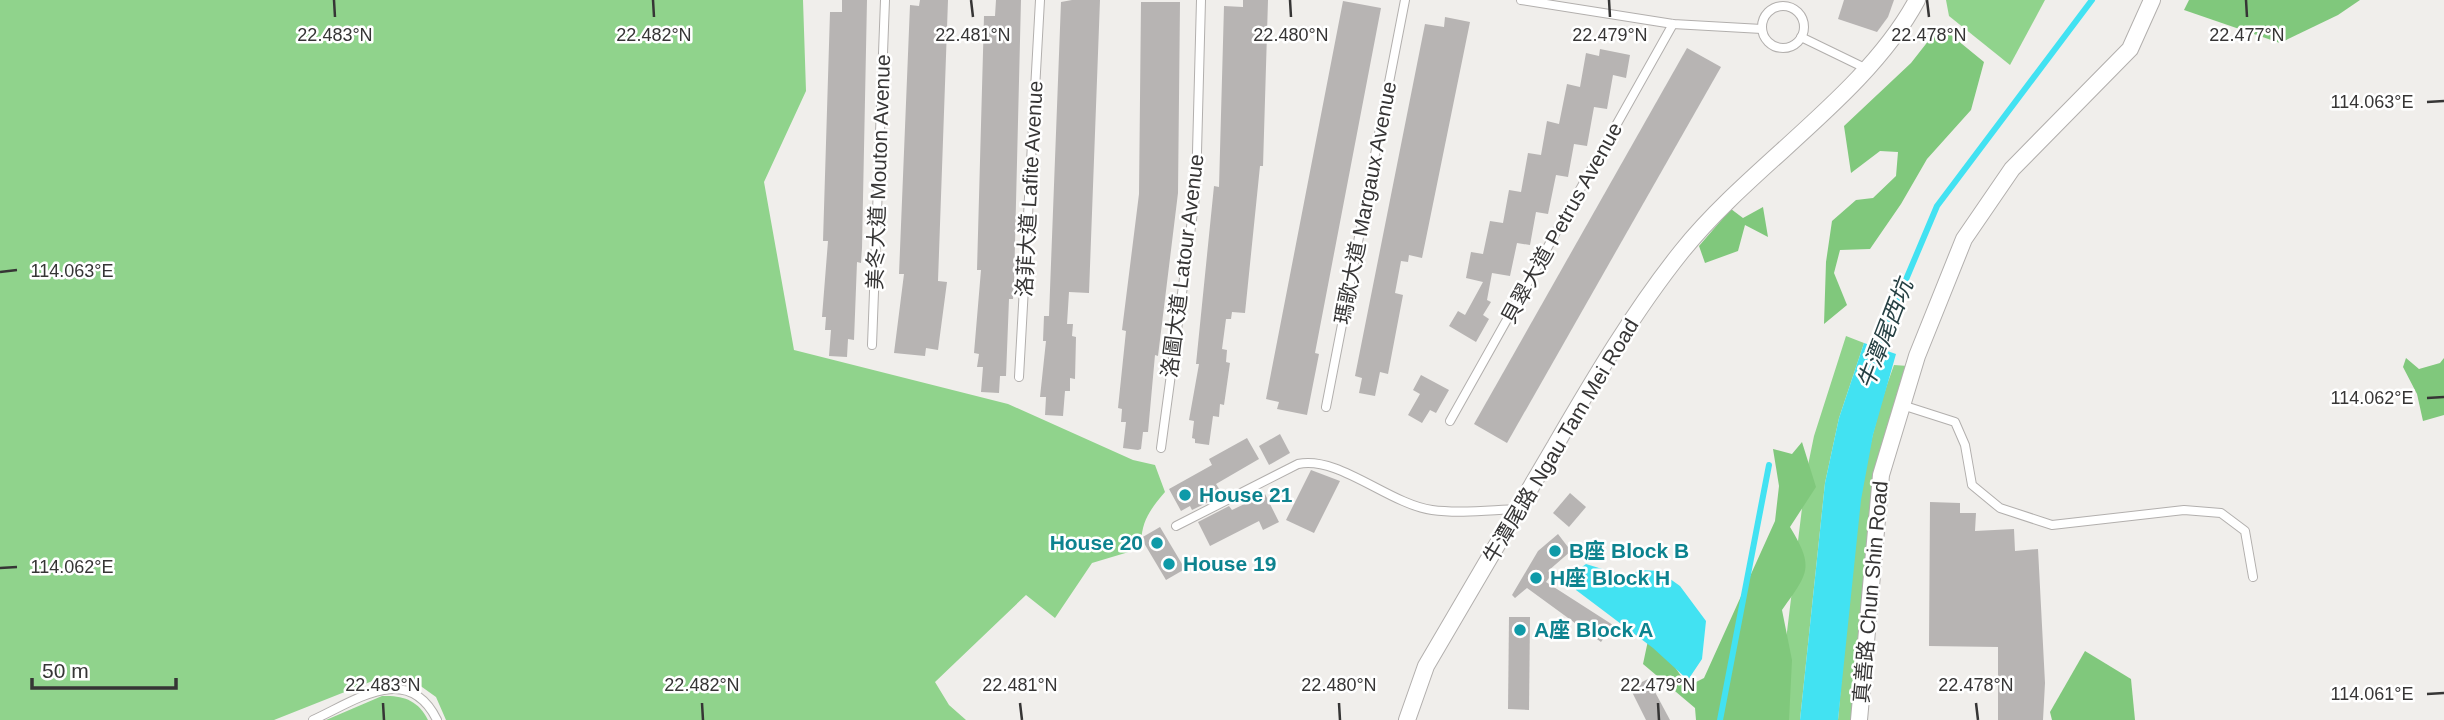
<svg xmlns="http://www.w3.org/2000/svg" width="2444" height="720" font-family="Helvetica,'Noto Sans TC',sans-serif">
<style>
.green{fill:#90d38c}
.forest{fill:#80c87c}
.water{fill:#42e2f2}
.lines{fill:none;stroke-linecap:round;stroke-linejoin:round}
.stream{stroke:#42e2f2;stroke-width:6}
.building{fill:#b7b4b3}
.lane-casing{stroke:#b2afad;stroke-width:10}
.street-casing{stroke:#b2afad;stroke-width:18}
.lane{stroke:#fff;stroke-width:8}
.street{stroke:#fff;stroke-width:16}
.ticks{fill:none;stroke:#363535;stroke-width:2.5}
.culture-dot{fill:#0f9aa8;stroke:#fff;stroke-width:2.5}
.labels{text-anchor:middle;stroke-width:5;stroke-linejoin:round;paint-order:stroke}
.street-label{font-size:21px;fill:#363535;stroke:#fff}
.culture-label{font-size:21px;font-weight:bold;fill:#0d838f;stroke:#fff;text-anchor:start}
.water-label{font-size:23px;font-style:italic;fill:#264043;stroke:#fff}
.ticks-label{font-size:18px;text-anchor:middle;fill:#363535;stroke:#fff;stroke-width:5;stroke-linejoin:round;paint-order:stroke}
</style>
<rect width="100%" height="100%" fill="#f0eeeb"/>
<g class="green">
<path d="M 0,0 L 803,0 L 806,91 L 764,182 L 794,350 L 1008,404 L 1133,460 L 1155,465 L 1165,492 C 1150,509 1139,525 1142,548 L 1092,563 L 1055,618 L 1026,595 L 935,682 L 949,705 L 966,720 L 446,720 L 436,697 L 415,682 L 397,677 L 375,680 L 274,720 L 0,720 Z"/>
<path d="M 1946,0 L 2045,0 L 2010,65 L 1949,16 Z"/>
<path d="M 1846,336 L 1864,343 L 1839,418 L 1825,483 L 1800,720 L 1766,720 L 1786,640 L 1806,475 L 1814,436 Z"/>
<path d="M 1894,365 L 1908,366 L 1895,409 L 1854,720 L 1838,720 C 1849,602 1852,477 1894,365 Z"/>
<path d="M 382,696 C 403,695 418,700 428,720 L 326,720 Z"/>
</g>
<g class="forest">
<path d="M 2189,0 L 2360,0 L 2338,15 L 2280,43 L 2184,10 Z"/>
<path d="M 1940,26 L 1984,62 L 1971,110 L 1927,159 L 1901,204 L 1870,249 L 1840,250 L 1834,273 L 1847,305 L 1824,324 L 1826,262 L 1832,221 L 1856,200 L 1873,198 L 1896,176 L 1898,152 L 1880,151 L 1851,173 L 1844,126 L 1911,63 Z"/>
<path d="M 1763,207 L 1768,237 L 1745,225 L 1738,251 L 1705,263 L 1699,246 L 1731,209 L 1743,218 Z"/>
<path d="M 2406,358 L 2419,369 L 2440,363 L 2444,358 L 2444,415 L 2423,421 L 2417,394 L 2403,367 Z"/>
<path d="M 1802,442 L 1816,487 L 1790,527 C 1815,568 1808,573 1782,610 L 1792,660 L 1789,720 L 1696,720 L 1695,708 L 1643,664 L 1650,631 L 1688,686 L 1704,678 L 1775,521 L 1779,486 L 1773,449 L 1792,454 Z"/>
<path d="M 2085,651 L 2131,679 L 2135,720 L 2052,720 L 2050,712 Z"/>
</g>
<g class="water">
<path d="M 1864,343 L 1896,354 L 1873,435 L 1861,500 L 1838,720 L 1800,720 L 1825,483 L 1839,418 Z"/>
<path d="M 1586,564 L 1625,576 L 1641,570 L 1659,571 L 1680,586 L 1706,621 L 1702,659 L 1688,680 L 1653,648 L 1576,590 L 1575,572 Z"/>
</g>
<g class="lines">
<g class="stream">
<path d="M 1875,353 L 1937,206 L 2092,0"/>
<path d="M 1720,720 L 1769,465"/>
</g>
</g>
<g class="building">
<path d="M 842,0 L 867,0 L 862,248 L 861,263 L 857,262 L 854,340 L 848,339 L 847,357 L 829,356 L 831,330 L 825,330 L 826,317 L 822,317 L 828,241 L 823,241 L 830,12 L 842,12 Z"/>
<path d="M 920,0 L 948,0 L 938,281 L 947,282 L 938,350 L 926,348 L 925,356 L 894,353 L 904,274 L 899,274 L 910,5 L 919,6 Z"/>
<path d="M 996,0 L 1021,0 L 1014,284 L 1013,299 L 1009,299 L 1006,376 L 1000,376 L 999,393 L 981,392 L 983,367 L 977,367 L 979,354 L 974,353 L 981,270 L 977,270 L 984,16 L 995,16 Z"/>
<path d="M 1072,0 L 1100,0 L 1089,293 L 1069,292 L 1067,324 L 1073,324 L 1072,336 L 1076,337 L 1075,379 L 1070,378 L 1070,391 L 1065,391 L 1063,416 L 1045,415 L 1046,397 L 1040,397 L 1046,341 L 1043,341 L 1044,316 L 1049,316 L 1061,2 Z"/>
<path d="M 1243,0 L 1268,0 L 1263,166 L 1260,166 L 1245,313 L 1232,312 L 1231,319 L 1226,319 L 1222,349 L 1227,350 L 1226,362 L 1230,363 L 1224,405 L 1220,404 L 1219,417 L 1213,416 L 1209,445 L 1195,443 L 1195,439 L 1192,438 L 1194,421 L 1189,420 L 1199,364 L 1196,364 L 1214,186 L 1219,187 L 1224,6 L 1243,7 Z"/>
<path d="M 1844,0 L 1894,0 L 1888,17 L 1877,32 L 1838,19 Z"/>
<path d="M 1343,1 L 1381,8 L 1315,353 L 1319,354 L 1307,415 L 1277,409 L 1279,402 L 1266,399 Z"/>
<path d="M 1141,2 L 1180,2 L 1178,193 L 1158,356 L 1155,355 L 1148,432 L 1143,432 L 1141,449 L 1138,450 L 1123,448 L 1126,422 L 1121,422 L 1122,409 L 1118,408 L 1126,331 L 1122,330 L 1139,194 Z"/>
<path d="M 1445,17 L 1470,22 L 1422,258 L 1409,255 L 1408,262 L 1401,261 L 1395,293 L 1403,295 L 1388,374 L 1380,372 L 1375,396 L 1359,393 L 1362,378 L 1355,376 L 1425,24 L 1444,27 Z"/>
<path d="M 1687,48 L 1721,67 L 1507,443 L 1474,424 Z"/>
<path d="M 1600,49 L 1630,55 L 1626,78 L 1613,75 L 1607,109 L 1594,107 L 1587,146 L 1574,144 L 1568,177 L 1556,175 L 1548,214 L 1536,212 L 1530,245 L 1517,243 L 1510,276 L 1492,273 L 1487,300 L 1491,302 L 1483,315 L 1489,319 L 1476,342 L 1449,326 L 1458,311 L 1465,315 L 1483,282 L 1466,278 L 1471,252 L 1483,254 L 1490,221 L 1503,223 L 1509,190 L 1521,192 L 1528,153 L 1541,155 L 1547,121 L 1559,124 L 1567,84 L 1580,87 L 1586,53 L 1599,56 Z"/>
<path d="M 1421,375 L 1449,390 L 1436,413 L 1430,410 L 1422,423 L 1408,415 L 1420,394 L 1413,390 Z"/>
<path d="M 1280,434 L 1290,453 L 1269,465 L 1259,446 Z"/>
<path d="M 1247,438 L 1259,459 L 1216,484 L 1223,495 L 1192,510 L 1190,506 L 1181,511 L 1169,489 L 1212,465 L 1209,459 Z"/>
<path d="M 1311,470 L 1340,481 L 1314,533 L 1286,520 Z"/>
<path d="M 1570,493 L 1586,507 L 1569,527 L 1553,513 Z"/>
<path d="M 1265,494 L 1279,522 L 1263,530 L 1259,521 L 1210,546 L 1198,522 L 1229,506 L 1232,510 Z"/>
<path d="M 1930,502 L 1960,503 L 1960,513 L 1976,513 L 1975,531 L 2014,529 L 2015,551 L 2038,549 L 2045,683 L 2043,720 L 1998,720 L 1998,647 L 1929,646 Z"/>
<path d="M 1160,527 L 1185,569 L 1166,580 L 1141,538 Z"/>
<path d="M 1558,534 L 1571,551 L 1548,571 L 1552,574 L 1546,582 L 1613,625 L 1601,642 L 1527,588 L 1515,598 L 1512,595 L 1538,551 Z"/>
<path d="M 1509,617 L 1530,617 L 1529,710 L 1508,709 Z"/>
<path d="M 1648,679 L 1670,720 L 1646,720 L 1630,688 Z"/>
</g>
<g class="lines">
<g class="lane-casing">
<g id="lane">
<path d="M 1521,0 L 1673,24 L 1762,29"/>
<circle cx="1783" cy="27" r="21"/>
<path d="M 1801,37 L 1867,69"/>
<path d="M 872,345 L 885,0"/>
<path d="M 1019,377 L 1040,0"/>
<path d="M 1902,405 L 1955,422 L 1965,445 L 1972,485 L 2000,508 L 2052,525 L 2184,510 L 2221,513 L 2245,531 L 2253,577"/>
<path d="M 1326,407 L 1405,0"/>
<path d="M 1450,421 L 1673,24"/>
<path d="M 1161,448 L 1196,190 L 1201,0"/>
<path d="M 1176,526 L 1298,464 C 1338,455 1389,504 1432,510 C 1460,514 1490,510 1518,509"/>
<path d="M 313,720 C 355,701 408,661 437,720"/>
</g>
</g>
<g class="street-casing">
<g id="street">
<path d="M 1407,720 L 1426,666 C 1469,592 1512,519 1555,446 C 1594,379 1634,311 1682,251 C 1751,165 1866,95 1917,0"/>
<path d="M 1859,720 L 1881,475 L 1917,356 L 1964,239 L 2012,169 L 2130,49 L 2152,0"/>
</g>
</g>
<use href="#lane" class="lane"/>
<use href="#street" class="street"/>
</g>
<path class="ticks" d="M 334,0 L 335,17M 653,0 L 654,17M 971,0 L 973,17M 1290,0 L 1291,17M 1609,0 L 1610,17M 1927,0 L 1929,17M 2246,0 L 2247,17M 2427,102 L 2444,101M 0,272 L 17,270M 2427,398 L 2444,397M 0,568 L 17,567M 2427,694 L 2444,693M 383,703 L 384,720M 702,703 L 703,720M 1020,703 L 1022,720M 1339,703 L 1340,720M 1658,703 L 1659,720M 1976,703 L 1978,720"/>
<g class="culture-dot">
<circle cx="1185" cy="495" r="7"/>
<circle cx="1157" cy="543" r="7"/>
<circle cx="1555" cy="551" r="7"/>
<circle cx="1169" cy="564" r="7"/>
<circle cx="1536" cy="578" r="7"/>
<circle cx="1520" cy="630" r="7"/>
</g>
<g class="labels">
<g class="street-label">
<text transform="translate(879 172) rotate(-88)" y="7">美冬大道 Mouton Avenue</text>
<text transform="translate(1030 189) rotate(-87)" y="7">洛菲大道 Lafite Avenue</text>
<text transform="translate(1366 203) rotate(-79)" y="7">瑪歌大道 Margaux Avenue</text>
<text transform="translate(1562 223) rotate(-61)" y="7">貝翠大道 Petrus Avenue</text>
<text transform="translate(1183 266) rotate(-83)" y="7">洛圖大道 Latour Avenue</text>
<text transform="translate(1561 441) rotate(-59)" y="7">牛潭尾路 Ngau Tam Mei Road</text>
<text transform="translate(1871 592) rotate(-85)" y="7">真善路 Chun Shin Road</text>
</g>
<g class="culture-label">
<text x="1199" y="502">House 21</text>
<text x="1143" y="550" text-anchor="end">House 20</text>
<text x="1569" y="558">B座 Block B</text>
<text x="1183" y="571">House 19</text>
<text x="1550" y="585">H座 Block H</text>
<text x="1534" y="637">A座 Block A</text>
</g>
<g class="water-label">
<text transform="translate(1885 334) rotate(-69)" y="8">牛潭尾西坑</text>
</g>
</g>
<g class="ticks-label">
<text x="335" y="41">22.483°N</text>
<text x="654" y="41">22.482°N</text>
<text x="973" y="41">22.481°N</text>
<text x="1291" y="41">22.480°N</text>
<text x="1610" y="41">22.479°N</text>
<text x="1929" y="41">22.478°N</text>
<text x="2247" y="41">22.477°N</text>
<text x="2372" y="108">114.063°E</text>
<text x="72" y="277">114.063°E</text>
<text x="2372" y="404">114.062°E</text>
<text x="72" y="573">114.062°E</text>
<text x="383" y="691">22.483°N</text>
<text x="702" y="691">22.482°N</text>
<text x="1020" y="691">22.481°N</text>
<text x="1339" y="691">22.480°N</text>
<text x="1658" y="691">22.479°N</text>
<text x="1976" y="691">22.478°N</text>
<text x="2372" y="700">114.061°E</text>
</g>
<path d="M32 678v10h144v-10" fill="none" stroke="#363535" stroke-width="3.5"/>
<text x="42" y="678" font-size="21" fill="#363535" stroke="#ffffff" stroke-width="5" paint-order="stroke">50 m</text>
</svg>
